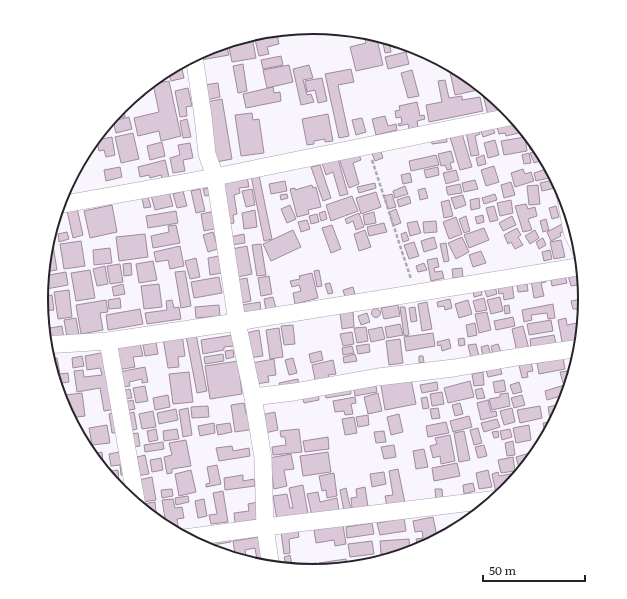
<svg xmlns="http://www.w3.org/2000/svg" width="627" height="599" font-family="Literata,serif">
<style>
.building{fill:#dac7d7;stroke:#9d8c9b}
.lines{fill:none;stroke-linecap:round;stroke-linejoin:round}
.minor-casing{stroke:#a9a1b5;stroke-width:18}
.path{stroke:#aca9b1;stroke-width:2.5;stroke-dasharray:4 2;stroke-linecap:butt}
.minor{stroke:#fff;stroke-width:17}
.rim{fill:none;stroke:#26232b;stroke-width:2}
</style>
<rect width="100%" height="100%" fill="#f8f5fd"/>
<g class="building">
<path d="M 363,32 L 376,35 L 383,65 L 356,71 L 350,47 L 366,43 Z"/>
<path d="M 277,34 L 279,44 L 267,47 L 269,54 L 259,56 L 255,39 Z"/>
<path d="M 252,37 L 256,58 L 232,62 L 228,42 Z"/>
<path d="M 384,37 L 389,39 L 391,52 L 385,53 L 382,38 Z"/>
<path d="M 392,40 L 408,45 L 394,48 Z"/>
<path d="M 226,43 L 229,55 L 201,60 L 200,53 L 209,48 Z"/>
<path d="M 406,52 L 409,64 L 388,69 L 385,57 Z"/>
<path d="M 281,56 L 283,65 L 263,69 L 261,60 Z"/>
<path d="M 243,64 L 247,91 L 238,93 L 233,66 Z"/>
<path d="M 181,65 L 184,78 L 171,81 L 168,70 Z"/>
<path d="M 289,65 L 293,82 L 267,88 L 263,70 Z"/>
<path d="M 309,65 L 313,78 L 303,80 L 307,95 L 311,94 L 314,102 L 301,105 L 293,69 Z"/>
<path d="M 351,69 L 354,82 L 338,85 L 349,136 L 339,138 L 325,74 Z"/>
<path d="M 412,70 L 419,96 L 408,98 L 401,73 Z"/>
<path d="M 459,70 L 476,82 L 478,90 L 455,95 L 450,72 Z"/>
<path d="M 165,72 L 166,78 L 161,79 L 161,76 L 157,77 Z"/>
<path d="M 322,78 L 327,101 L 318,103 L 315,90 L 307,92 L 305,81 Z"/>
<path d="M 445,80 L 449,98 L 462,96 L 462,100 L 480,97 L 483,111 L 429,122 L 426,105 L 442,102 L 438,81 Z"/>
<path d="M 169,81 L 181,136 L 161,141 L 159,131 L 138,136 L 134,118 L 159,112 L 153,84 Z"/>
<path d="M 218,83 L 220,97 L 206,100 L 204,85 Z"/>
<path d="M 481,86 L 496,98 L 499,112 L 488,115 Z"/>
<path d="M 273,87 L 274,93 L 280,92 L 281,101 L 246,108 L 243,94 Z"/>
<path d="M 188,88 L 192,106 L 186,107 L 187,116 L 180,117 L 175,91 Z"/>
<path d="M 143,89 L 144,96 L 136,97 L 135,95 Z"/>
<path d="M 222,99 L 232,159 L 216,162 L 206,102 Z"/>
<path d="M 417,102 L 420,116 L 424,115 L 425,119 L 417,121 L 418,127 L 409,129 L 408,124 L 399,126 L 398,124 L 402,123 L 401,117 L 396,118 L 395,111 L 400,110 L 399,106 Z"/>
<path d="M 124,105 L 125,117 L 115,118 L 115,115 Z"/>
<path d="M 252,113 L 253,120 L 259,119 L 264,153 L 241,156 L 235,115 Z"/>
<path d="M 328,114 L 333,141 L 325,142 L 325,139 L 314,141 L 314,144 L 307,145 L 302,119 Z"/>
<path d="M 385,116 L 388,126 L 396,124 L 397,130 L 376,135 L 372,119 Z"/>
<path d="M 129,117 L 132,129 L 116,133 L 113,121 Z"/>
<path d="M 362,118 L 366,132 L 356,135 L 352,120 Z"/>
<path d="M 187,119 L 191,137 L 183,138 L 180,121 Z"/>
<path d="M 518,121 L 521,124 L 523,132 L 506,136 L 505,133 L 499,134 L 497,127 Z"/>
<path d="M 492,127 L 495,133 L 483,137 L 481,131 Z"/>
<path d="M 461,130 L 472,167 L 460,170 L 449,134 Z"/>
<path d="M 479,130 L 480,134 L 475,136 L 479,155 L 471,156 L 466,132 Z"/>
<path d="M 133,133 L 139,159 L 121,163 L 115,137 Z"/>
<path d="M 446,134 L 447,142 L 432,144 L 431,136 Z"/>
<path d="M 529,135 L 539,147 L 530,150 L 527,136 Z"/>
<path d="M 112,137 L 115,155 L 106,157 L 104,150 L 99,151 L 97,140 Z"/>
<path d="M 525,137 L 527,151 L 504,155 L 501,141 Z"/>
<path d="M 495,140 L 499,155 L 488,158 L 484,143 Z"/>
<path d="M 162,142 L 165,156 L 150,160 L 147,146 Z"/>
<path d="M 190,143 L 193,158 L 183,160 L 185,171 L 173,173 L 170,158 L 180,155 L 178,145 Z"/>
<path d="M 379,146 L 383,158 L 375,161 L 370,149 Z"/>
<path d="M 451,151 L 454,162 L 450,163 L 452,169 L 447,170 L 445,165 L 441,166 L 438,154 Z"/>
<path d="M 537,151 L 540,161 L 534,163 L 530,153 Z"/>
<path d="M 358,152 L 361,160 L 353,163 L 359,184 L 349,188 L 339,158 Z"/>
<path d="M 529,153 L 531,163 L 524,164 L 522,155 Z"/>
<path d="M 436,155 L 439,165 L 411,171 L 409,161 Z"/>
<path d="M 484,155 L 486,164 L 478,166 L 476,158 Z"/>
<path d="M 338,159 L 348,194 L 340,196 L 333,172 L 326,175 L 322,163 Z"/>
<path d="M 165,160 L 169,177 L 162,179 L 161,175 L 150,178 L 149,175 L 140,177 L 138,167 Z"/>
<path d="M 320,165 L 331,198 L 323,201 L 311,167 Z"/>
<path d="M 494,166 L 499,182 L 486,186 L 481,170 Z"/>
<path d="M 120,167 L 122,177 L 106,181 L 104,170 Z"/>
<path d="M 438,167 L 439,175 L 426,178 L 424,170 Z"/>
<path d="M 523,169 L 525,174 L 531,172 L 534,181 L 515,187 L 511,173 Z"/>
<path d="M 546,169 L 549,178 L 536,181 L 534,173 Z"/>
<path d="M 456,170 L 459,180 L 446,184 L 443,173 Z"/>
<path d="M 410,173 L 412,182 L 403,184 L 401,175 Z"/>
<path d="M 259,175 L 272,239 L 264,241 L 251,176 Z"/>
<path d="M 247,176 L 249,187 L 239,188 L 240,193 L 234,195 L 237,214 L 233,215 L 234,223 L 228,224 L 220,181 Z"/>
<path d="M 475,180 L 478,189 L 464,192 L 462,183 Z"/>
<path d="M 553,180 L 555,188 L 542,191 L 540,183 Z"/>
<path d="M 285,181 L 287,191 L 271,194 L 269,184 Z"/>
<path d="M 511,182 L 515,195 L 504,198 L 501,185 Z"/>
<path d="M 375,183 L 376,188 L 359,193 L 357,187 Z"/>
<path d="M 460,184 L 462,193 L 448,195 L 446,187 Z"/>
<path d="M 312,185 L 313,188 L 316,187 L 321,207 L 308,210 L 309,214 L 297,217 L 290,189 L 295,188 L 295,190 Z"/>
<path d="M 538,185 L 540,204 L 529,205 L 527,186 Z"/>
<path d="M 405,186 L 408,194 L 395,198 L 393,191 Z"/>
<path d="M 210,188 L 212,195 L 205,196 L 203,189 Z"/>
<path d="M 425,188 L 428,198 L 420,200 L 418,190 Z"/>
<path d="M 200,189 L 205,211 L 196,213 L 191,191 Z"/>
<path d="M 252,189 L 255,205 L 246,207 L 242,191 Z"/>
<path d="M 169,191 L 173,206 L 155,210 L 151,195 Z"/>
<path d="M 183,191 L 187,206 L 177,208 L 173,194 Z"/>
<path d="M 376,192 L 381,207 L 361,214 L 356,198 Z"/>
<path d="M 287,194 L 288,198 L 281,200 L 280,195 Z"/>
<path d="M 392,194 L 396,207 L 388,209 L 384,196 Z"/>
<path d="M 495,194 L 497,200 L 484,204 L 482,198 Z"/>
<path d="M 463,195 L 466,205 L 455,209 L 451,198 Z"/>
<path d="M 352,196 L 358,211 L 331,221 L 326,205 Z"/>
<path d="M 409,196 L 411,203 L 399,207 L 397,200 Z"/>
<path d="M 148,197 L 151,207 L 144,208 L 142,198 Z"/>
<path d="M 479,198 L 480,208 L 471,210 L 470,200 Z"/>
<path d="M 449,200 L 453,216 L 444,218 L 441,202 Z"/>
<path d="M 511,200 L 513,213 L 500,216 L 497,203 Z"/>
<path d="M 526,204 L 528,209 L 535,207 L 537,216 L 528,219 L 532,230 L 523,232 L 515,206 Z"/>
<path d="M 112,205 L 117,232 L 90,238 L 84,211 Z"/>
<path d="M 290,205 L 296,219 L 287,223 L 281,209 Z"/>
<path d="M 494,206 L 498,220 L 490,222 L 486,208 Z"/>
<path d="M 556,206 L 559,217 L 552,219 L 549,208 Z"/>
<path d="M 77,208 L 83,235 L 73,238 L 67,211 Z"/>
<path d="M 57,209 L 60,220 L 54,221 Z"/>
<path d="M 396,209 L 401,223 L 393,226 L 389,212 Z"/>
<path d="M 255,210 L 257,227 L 244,229 L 242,213 Z"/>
<path d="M 176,211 L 178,223 L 148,228 L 146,216 Z"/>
<path d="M 215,211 L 218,228 L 204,231 L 201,214 Z"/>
<path d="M 325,211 L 327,219 L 321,221 L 319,213 Z"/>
<path d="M 374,212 L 376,223 L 365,225 L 363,215 Z"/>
<path d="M 359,213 L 364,227 L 356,230 L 353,221 L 347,224 L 345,219 Z"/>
<path d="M 317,214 L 319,222 L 311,224 L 309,216 Z"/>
<path d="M 483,215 L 484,222 L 477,224 L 475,217 Z"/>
<path d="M 466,216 L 470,231 L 464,233 L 459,219 Z"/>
<path d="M 512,216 L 516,225 L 503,231 L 499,223 Z"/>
<path d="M 456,217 L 462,234 L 449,239 L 443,222 Z"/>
<path d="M 546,219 L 549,230 L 543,232 L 540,221 Z"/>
<path d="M 307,220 L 310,229 L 301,232 L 298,222 Z"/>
<path d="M 417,221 L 421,233 L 410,236 L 407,223 Z"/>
<path d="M 436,221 L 437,232 L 424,233 L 423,222 Z"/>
<path d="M 384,223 L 387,232 L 369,236 L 367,227 Z"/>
<path d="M 564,223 L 567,230 L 560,233 L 561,236 L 551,241 L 547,232 Z"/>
<path d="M 176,225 L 180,243 L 153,248 L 151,236 L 169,232 L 168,226 Z"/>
<path d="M 332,225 L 341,249 L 331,253 L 322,228 Z"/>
<path d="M 484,228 L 489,240 L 469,248 L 464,235 Z"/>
<path d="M 517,228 L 521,235 L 518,237 L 523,245 L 515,249 L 511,242 L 508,244 L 504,235 Z"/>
<path d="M 293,230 L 301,247 L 271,261 L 263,244 Z"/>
<path d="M 365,230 L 371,247 L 359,251 L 354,234 Z"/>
<path d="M 535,230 L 539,238 L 530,244 L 525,236 Z"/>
<path d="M 67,232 L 69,239 L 59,242 L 58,234 Z"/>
<path d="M 213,232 L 218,249 L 208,252 L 203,235 Z"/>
<path d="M 406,232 L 409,240 L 403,242 L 401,234 Z"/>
<path d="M 145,234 L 148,257 L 119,261 L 116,237 Z"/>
<path d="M 244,234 L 245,243 L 231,245 L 230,237 Z"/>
<path d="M 434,237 L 437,248 L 424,252 L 421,241 Z"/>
<path d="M 462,237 L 469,252 L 456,259 L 448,243 Z"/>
<path d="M 543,238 L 546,245 L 539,249 L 536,242 Z"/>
<path d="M 48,239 L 52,239 L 57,270 L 44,272 L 46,246 Z"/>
<path d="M 561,240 L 565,257 L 554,259 L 550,242 Z"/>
<path d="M 81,241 L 85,266 L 64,269 L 60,244 Z"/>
<path d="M 414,242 L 419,256 L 409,259 L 404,245 Z"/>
<path d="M 446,243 L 449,261 L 444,262 L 440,244 Z"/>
<path d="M 261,244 L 266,275 L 257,276 L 252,245 Z"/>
<path d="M 180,246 L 184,266 L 170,269 L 168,260 L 156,262 L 154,252 Z"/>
<path d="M 247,246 L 252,274 L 238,277 L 232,249 Z"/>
<path d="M 110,248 L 112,263 L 94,265 L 93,250 Z"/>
<path d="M 550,250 L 552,259 L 544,261 L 542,252 Z"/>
<path d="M 481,251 L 486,263 L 473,267 L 469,255 Z"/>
<path d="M 219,256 L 222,273 L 210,275 L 208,258 Z"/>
<path d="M 196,258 L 200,277 L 190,279 L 185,261 Z"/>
<path d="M 437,258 L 439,267 L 434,268 L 435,272 L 442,271 L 444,278 L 431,281 L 427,260 Z"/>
<path d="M 153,261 L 157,280 L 139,283 L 136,264 Z"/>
<path d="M 131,263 L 132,275 L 124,276 L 123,264 Z"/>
<path d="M 424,263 L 427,270 L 418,272 L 416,266 Z"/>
<path d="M 120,264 L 123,282 L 110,284 L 107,266 Z"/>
<path d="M 105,266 L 108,284 L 97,286 L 93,269 Z"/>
<path d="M 462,268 L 463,277 L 453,278 L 452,269 Z"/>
<path d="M 581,269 L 584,284 L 571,286 L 567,272 Z"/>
<path d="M 90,270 L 95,298 L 76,301 L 71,273 Z"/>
<path d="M 319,270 L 322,286 L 317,287 L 314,271 Z"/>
<path d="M 185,271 L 191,306 L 181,308 L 175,272 Z"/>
<path d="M 564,271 L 567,283 L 552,286 L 550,274 Z"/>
<path d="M 66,272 L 68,285 L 46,289 L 47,293 L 42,293 L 43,276 Z"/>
<path d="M 312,273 L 318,298 L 295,304 L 293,293 L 301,291 L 299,285 L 292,287 L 290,281 L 300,279 L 299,276 Z"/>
<path d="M 269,276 L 272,294 L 261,296 L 258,278 Z"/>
<path d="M 219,277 L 222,293 L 194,298 L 191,282 Z"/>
<path d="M 545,277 L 546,282 L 541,283 L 544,296 L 534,298 L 531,280 Z"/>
<path d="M 247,278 L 251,301 L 241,303 L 236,280 Z"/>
<path d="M 330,283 L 333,293 L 328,294 L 325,284 Z"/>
<path d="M 123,284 L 125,294 L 114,296 L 112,287 Z"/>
<path d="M 159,284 L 162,307 L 144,309 L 141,286 Z"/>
<path d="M 512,284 L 514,298 L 504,300 L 503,293 L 499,294 L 498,286 Z"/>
<path d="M 517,284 L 527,284 L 528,291 L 518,292 Z"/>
<path d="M 481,286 L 482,295 L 474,297 L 472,287 Z"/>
<path d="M 495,286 L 497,294 L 487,297 L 484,289 Z"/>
<path d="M 353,287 L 355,294 L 345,297 L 343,290 Z"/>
<path d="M 69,290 L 72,317 L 58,319 L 54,292 Z"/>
<path d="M 52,295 L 54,310 L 42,311 L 41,297 Z"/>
<path d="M 273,297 L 276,308 L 266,310 L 264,299 Z"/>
<path d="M 500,297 L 503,311 L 491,314 L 487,300 Z"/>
<path d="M 120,298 L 121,308 L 109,309 L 108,300 Z"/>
<path d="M 484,298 L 487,310 L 476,312 L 473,301 Z"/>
<path d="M 586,298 L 584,317 L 579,318 L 577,309 L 573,309 L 571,301 Z"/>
<path d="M 450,299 L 452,308 L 445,310 L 444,306 L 438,307 L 437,302 Z"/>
<path d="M 106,300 L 108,312 L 100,313 L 103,330 L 81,334 L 76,305 Z"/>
<path d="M 172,300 L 174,308 L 179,307 L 181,319 L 147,324 L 145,313 L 167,310 L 166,301 Z"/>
<path d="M 468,300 L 472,314 L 459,318 L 455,304 Z"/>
<path d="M 260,302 L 261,311 L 242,313 L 241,305 Z"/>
<path d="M 427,302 L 432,329 L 422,331 L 418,304 Z"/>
<path d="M 553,304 L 555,318 L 548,319 L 547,313 L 531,315 L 532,320 L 524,322 L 522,310 Z"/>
<path d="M 219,305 L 220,316 L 196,318 L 195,307 Z"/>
<path d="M 398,305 L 400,316 L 384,319 L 381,308 Z"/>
<path d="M 509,305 L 510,313 L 505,314 L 504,306 Z"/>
<path d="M 400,307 L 405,307 L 409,335 L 404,336 Z"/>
<path d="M 415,307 L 417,321 L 411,322 L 409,308 Z"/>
<circle cx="376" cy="313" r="4.5"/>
<path d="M 140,309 L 143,324 L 108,330 L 106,315 Z"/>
<path d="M 353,311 L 354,327 L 342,329 L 340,313 Z"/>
<path d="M 487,312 L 491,330 L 479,333 L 475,314 Z"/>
<path d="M 47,313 L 49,322 L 43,322 L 42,314 Z"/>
<path d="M 367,313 L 370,322 L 361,325 L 358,316 Z"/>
<path d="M 513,317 L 515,326 L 496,330 L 494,321 Z"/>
<path d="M 76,318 L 79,335 L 67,337 L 64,320 Z"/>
<path d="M 566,318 L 567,325 L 581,322 L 583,331 L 582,344 L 563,347 L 558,320 Z"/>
<path d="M 551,320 L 553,331 L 529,335 L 527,324 Z"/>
<path d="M 475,323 L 477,335 L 468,337 L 466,325 Z"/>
<path d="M 400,324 L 403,335 L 387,338 L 385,327 Z"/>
<path d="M 293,325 L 295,344 L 284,345 L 281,326 Z"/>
<path d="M 62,326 L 64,339 L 45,341 L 44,329 Z"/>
<path d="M 523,326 L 529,349 L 517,352 L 512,329 Z"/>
<path d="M 366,327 L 368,341 L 357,343 L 354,328 Z"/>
<path d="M 382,327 L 385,339 L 371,342 L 368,330 Z"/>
<path d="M 279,328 L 283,357 L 270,359 L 266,330 Z"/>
<path d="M 259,330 L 263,356 L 250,358 L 246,333 Z"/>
<path d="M 352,332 L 354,344 L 343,346 L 340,334 Z"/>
<path d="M 433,333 L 435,346 L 406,351 L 404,337 Z"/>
<path d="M 182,334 L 185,356 L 178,357 L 179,367 L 168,368 L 163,338 Z"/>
<path d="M 196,334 L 207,391 L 197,393 L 186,336 Z"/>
<path d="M 233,335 L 234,346 L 224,347 L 224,350 L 203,354 L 201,340 Z"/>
<path d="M 554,335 L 556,344 L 531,348 L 530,339 Z"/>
<path d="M 464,338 L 465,345 L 459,346 L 458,339 Z"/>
<path d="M 400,339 L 403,363 L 389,365 L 386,341 Z"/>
<path d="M 449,339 L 451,348 L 442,351 L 441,345 L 438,346 L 437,342 Z"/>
<path d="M 156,342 L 158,354 L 145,356 L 143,345 Z"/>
<path d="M 140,343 L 143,356 L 133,357 L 135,367 L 117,370 L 113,348 Z"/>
<path d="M 369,344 L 370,352 L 358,354 L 356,346 Z"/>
<path d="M 476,344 L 479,356 L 471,358 L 468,345 Z"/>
<path d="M 498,344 L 501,352 L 493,354 L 491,346 Z"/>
<path d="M 488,345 L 491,355 L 483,356 L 481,347 Z"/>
<path d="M 352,346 L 354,353 L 343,355 L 342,348 Z"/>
<path d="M 233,350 L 234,357 L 226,359 L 225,351 Z"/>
<path d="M 321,351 L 323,360 L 311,363 L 309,354 Z"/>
<path d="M 106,352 L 116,409 L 104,411 L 100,388 L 77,392 L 74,371 L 83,370 L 84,377 L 102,375 L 100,368 L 87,370 L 85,356 Z"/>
<path d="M 223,354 L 224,361 L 205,364 L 204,357 Z"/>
<path d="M 355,354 L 357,361 L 344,363 L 343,357 Z"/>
<path d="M 82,356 L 84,366 L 73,368 L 72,358 Z"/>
<path d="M 419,356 L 423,356 L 424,362 L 419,363 Z"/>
<path d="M 580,356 L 577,365 L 573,366 L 571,357 Z"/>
<path d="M 57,358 L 60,374 L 68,373 L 69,382 L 56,384 L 48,359 Z"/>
<path d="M 293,358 L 297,373 L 289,375 L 285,360 Z"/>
<path d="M 563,358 L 565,369 L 539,374 L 537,363 Z"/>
<path d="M 274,359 L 276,375 L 268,376 L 269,382 L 256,384 L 252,363 Z"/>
<path d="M 333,360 L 336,374 L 328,375 L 330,381 L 316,384 L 312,365 Z"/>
<path d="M 238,361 L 242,394 L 210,399 L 205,366 Z"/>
<path d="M 531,362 L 533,371 L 527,372 L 528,377 L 522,378 L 519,365 Z"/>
<path d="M 499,363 L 502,374 L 488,377 L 485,367 Z"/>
<path d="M 145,367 L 148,382 L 142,383 L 142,379 L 129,382 L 130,386 L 122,387 L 119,372 Z"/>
<path d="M 567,371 L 570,382 L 563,383 L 560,372 Z"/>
<path d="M 189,372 L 193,402 L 173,404 L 169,374 Z"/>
<path d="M 483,372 L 484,385 L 474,386 L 472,374 Z"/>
<path d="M 410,374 L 416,404 L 385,410 L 380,380 Z"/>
<path d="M 298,379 L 299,387 L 281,390 L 279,383 Z"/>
<path d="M 375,380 L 377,392 L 355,396 L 353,384 Z"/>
<path d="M 504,380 L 506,391 L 495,393 L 493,382 Z"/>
<path d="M 470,381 L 474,397 L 448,403 L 444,388 Z"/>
<path d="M 437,382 L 438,390 L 422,393 L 420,385 Z"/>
<path d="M 519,382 L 522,392 L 513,394 L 510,385 Z"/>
<path d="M 571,383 L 568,394 L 547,400 L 545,391 Z"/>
<path d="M 350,384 L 351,394 L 326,398 L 324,388 Z"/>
<path d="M 56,386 L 61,386 L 64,402 L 61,402 Z"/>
<path d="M 145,386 L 148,401 L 136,403 L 133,388 Z"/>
<path d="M 482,388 L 485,398 L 477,399 L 475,390 Z"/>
<path d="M 130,389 L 132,398 L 124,399 L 122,391 Z"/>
<path d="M 442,392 L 444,404 L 432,406 L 430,394 Z"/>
<path d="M 82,393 L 85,416 L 69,418 L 65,395 Z"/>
<path d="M 318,393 L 319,400 L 304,403 L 302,395 Z"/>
<path d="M 378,393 L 382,411 L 368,414 L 364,397 Z"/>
<path d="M 508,393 L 510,406 L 492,410 L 489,399 L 500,397 L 500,394 Z"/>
<path d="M 168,395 L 170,407 L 155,410 L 153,398 Z"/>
<path d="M 522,395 L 525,405 L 514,408 L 511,398 Z"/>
<path d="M 355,397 L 356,403 L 351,404 L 353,414 L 345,415 L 344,411 L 335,412 L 333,401 Z"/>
<path d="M 427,397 L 429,408 L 423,409 L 421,398 Z"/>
<path d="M 133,400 L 135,409 L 126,411 L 124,402 Z"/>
<path d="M 488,400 L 491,412 L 496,411 L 497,416 L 481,420 L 477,403 Z"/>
<path d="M 244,403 L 246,414 L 252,413 L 255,429 L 235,432 L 231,405 Z"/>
<path d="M 460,403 L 463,414 L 455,416 L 452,405 Z"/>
<path d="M 565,403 L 558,417 L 550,419 L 548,407 Z"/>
<path d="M 208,406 L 209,417 L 192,418 L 191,407 Z"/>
<path d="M 540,406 L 542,418 L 520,423 L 517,410 Z"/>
<path d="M 188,408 L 192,435 L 183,437 L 179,410 Z"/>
<path d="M 438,408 L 440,418 L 432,419 L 430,409 Z"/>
<path d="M 512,408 L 515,422 L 504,425 L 500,411 Z"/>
<path d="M 176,409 L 178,420 L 159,424 L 157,413 Z"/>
<path d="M 153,411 L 156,427 L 142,429 L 139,414 Z"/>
<path d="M 118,412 L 121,432 L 112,433 L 109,414 Z"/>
<path d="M 134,412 L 137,429 L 126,432 L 123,415 Z"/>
<path d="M 275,412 L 278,430 L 265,433 L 261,415 Z"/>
<path d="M 399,414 L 403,432 L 391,435 L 387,417 Z"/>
<path d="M 368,415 L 369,425 L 358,427 L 356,417 Z"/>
<path d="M 469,416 L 472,427 L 453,432 L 450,421 Z"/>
<path d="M 354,417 L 357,433 L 345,435 L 342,419 Z"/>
<path d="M 497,419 L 500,427 L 484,432 L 481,423 Z"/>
<path d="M 446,422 L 449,433 L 428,437 L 426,426 Z"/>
<path d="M 551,422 L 552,428 L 548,436 L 545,436 L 543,423 Z"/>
<path d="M 214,423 L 215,433 L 200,436 L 198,426 Z"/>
<path d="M 230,423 L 232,432 L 218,435 L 216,425 Z"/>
<path d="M 107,425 L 110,443 L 92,445 L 89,428 Z"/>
<path d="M 529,425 L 531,440 L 516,443 L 513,428 Z"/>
<path d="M 478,428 L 482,443 L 474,445 L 470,430 Z"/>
<path d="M 156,429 L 158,440 L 149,442 L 147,431 Z"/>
<path d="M 177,429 L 179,439 L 164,441 L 163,431 Z"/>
<path d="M 299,429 L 302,452 L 273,455 L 272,447 L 286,445 L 285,437 L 281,437 L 280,431 Z"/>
<path d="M 510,429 L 512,437 L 502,440 L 500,431 Z"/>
<path d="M 384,431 L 386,442 L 376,443 L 374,432 Z"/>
<path d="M 464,431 L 470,460 L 459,462 L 454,433 Z"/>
<path d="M 498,431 L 499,437 L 494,438 L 492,432 Z"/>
<path d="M 138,433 L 140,446 L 132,447 L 130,434 Z"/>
<path d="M 450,435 L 455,461 L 441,464 L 440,456 L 433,458 L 430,446 L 437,444 L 435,438 Z"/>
<path d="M 328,437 L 329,449 L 305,452 L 303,441 Z"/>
<path d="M 186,440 L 191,466 L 172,469 L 172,473 L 167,474 L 164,457 L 172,455 L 169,443 Z"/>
<path d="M 513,441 L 515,455 L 507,456 L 505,443 Z"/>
<path d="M 163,442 L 164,449 L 145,452 L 144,445 Z"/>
<path d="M 394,445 L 396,457 L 384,459 L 381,447 Z"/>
<path d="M 484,445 L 487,456 L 478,458 L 475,447 Z"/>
<path d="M 232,446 L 233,451 L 249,448 L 250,456 L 219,461 L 216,448 Z"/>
<path d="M 424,449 L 428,467 L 416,469 L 413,451 Z"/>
<path d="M 540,450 L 528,466 L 519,468 L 516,457 Z"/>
<path d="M 124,451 L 128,474 L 121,475 L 120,465 L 111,466 L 109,454 Z"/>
<path d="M 102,452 L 103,461 L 96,462 L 92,457 L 92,454 Z"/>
<path d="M 328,452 L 331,472 L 303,476 L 300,456 Z"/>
<path d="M 291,454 L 294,469 L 284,470 L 287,486 L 274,489 L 269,458 Z"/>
<path d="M 145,455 L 149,474 L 136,476 L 135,468 L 139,468 L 137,457 Z"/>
<path d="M 513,457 L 515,471 L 501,473 L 498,460 Z"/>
<path d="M 161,458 L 163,470 L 152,472 L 150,460 Z"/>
<path d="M 457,463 L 460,476 L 434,481 L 432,468 Z"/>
<path d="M 217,465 L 221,484 L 206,487 L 206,484 L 210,483 L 207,467 Z"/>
<path d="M 398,469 L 405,503 L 387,507 L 385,496 L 393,495 L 389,471 Z"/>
<path d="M 118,470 L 119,481 L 113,482 L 104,472 Z"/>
<path d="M 191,470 L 196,492 L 179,496 L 175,474 Z"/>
<path d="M 488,470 L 492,487 L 479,489 L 476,473 Z"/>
<path d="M 384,472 L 386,484 L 372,487 L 370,474 Z"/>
<path d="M 498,472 L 499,476 L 516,473 L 517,479 L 508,490 L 496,493 L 492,474 Z"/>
<path d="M 334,473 L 337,496 L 327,498 L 326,490 L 322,491 L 319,476 Z"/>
<path d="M 243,475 L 243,481 L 254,479 L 255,486 L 225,490 L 224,478 Z"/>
<path d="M 152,477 L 156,500 L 142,502 L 138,480 Z"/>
<path d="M 122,483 L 123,494 L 114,484 Z"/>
<path d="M 473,483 L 475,491 L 464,494 L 463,485 Z"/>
<path d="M 303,485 L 308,514 L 277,520 L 273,496 L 287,494 L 290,508 L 293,508 L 289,488 Z"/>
<path d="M 365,487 L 368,507 L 352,509 L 351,498 L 357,497 L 356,489 Z"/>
<path d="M 346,488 L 351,510 L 344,511 L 340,490 Z"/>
<path d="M 172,489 L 173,496 L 162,498 L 161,490 Z"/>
<path d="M 435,489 L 442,489 L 443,502 L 436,503 Z"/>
<path d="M 223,491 L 228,522 L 211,524 L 209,515 L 217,514 L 213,493 Z"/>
<path d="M 318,492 L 320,502 L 337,498 L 339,510 L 312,516 L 307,494 Z"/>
<path d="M 188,496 L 189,502 L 176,505 L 175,498 Z"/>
<path d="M 173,499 L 175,508 L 182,507 L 184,518 L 177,519 L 179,531 L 173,532 L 161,525 L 166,524 L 162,500 Z"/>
<path d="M 204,499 L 207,516 L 198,518 L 195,501 Z"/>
<path d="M 155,502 L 156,512 L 146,513 L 144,512 L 143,504 Z"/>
<path d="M 258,502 L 260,519 L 235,523 L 234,513 L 249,511 L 248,504 Z"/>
<path d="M 491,504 L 473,519 L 470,520 L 468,506 Z"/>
<path d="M 433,517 L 438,541 L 426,547 L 418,548 L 416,539 L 423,538 L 422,531 L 415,532 L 413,521 Z"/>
<path d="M 404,518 L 406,531 L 380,535 L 377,523 Z"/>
<path d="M 372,523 L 374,534 L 347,538 L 346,527 Z"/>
<path d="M 343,525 L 346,544 L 335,546 L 334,540 L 316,543 L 314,530 Z"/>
<path d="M 298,530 L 299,537 L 289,539 L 290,553 L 284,554 L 281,532 Z"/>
<path d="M 230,535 L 231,542 L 206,546 L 205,539 Z"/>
<path d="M 265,536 L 266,567 L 258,566 L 255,548 L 245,550 L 247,563 L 236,559 L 233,541 Z"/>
<path d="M 409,539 L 410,552 L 381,554 L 380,541 Z"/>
<path d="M 372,541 L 374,554 L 350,557 L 348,544 Z"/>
<path d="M 395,554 L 396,558 L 383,562 L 382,557 Z"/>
<path d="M 290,555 L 292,564 L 286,565 L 284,557 Z"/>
<path d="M 346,559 L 348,569 L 320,571 L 319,563 Z"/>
<path d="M 317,563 L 318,572 L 307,571 L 306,564 Z"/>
<path d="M 300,566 L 301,571 L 286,569 L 286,568 Z"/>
</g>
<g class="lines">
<g class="minor-casing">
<g id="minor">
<path d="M 194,56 L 203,116 L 207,154 L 215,177 L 237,322 L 253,397 L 263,458 L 265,527 L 271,568"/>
<path d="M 565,194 L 572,232 L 581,251"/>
<path d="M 59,205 L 215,177 L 514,116"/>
<path d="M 108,341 L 137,506"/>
<path d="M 45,345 L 108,341 L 237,322 L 583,266"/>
<path d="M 253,397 L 294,392 L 378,377 L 454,368 L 517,357 L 581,348"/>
<path d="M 184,538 L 265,527 L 498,499"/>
</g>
</g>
<path class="path" d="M 372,160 L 411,279"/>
<use href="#minor" class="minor"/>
</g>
<path d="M0 0H627V599H0ZM48 299a265 265 0 1 1 530 0a265 265 0 1 1-530 0Z" fill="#fff" fill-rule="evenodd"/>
<path class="rim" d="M48 299a265 265 0 1 1 530 0a265 265 0 1 1-530 0Z"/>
<path d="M483 575v6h102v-6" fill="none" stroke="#26232b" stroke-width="2"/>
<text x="489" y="575" font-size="12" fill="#26232b" stroke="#ffffff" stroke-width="3" paint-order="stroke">50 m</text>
</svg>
